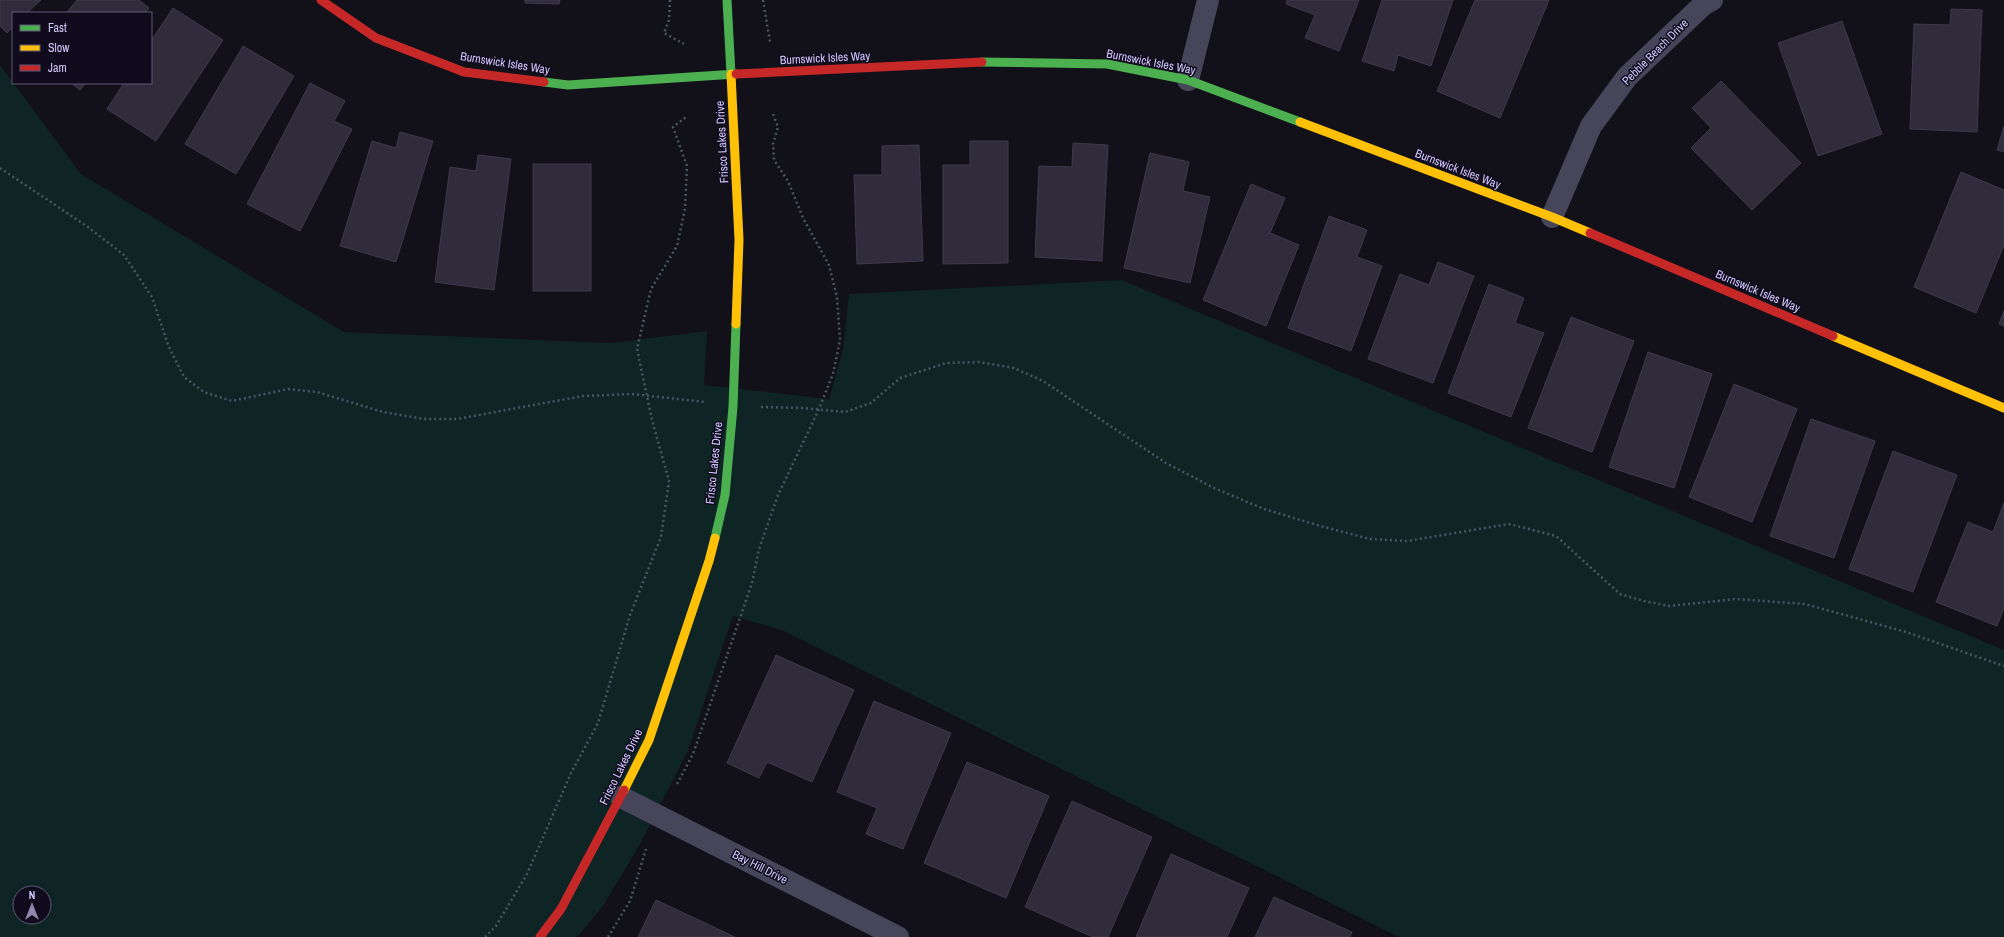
<svg xmlns="http://www.w3.org/2000/svg" width="2004" height="937" font-family="'Archivo Narrow',sans-serif">
<style>
.green{fill:#0f2425;fill-rule:evenodd}
.building{fill:#302c3c;stroke:#3e3a4e}
.lines{fill:none;stroke-linecap:round;stroke-linejoin:round}
.path{stroke:#495765;stroke-width:2.5;stroke-dasharray:2 3;stroke-linecap:butt}
.street{stroke:#47455a;stroke-width:22}
.fast{stroke:#4caf50;stroke-width:9}
.slow{stroke:#ffc107;stroke-width:9}
.jam{stroke:#c62828;stroke-width:9}
.labels{text-anchor:middle;stroke-width:3;stroke-linejoin:round;paint-order:stroke}
.street-label{font-size:12px;fill:#d2c9fe;stroke:#100c1d}
</style>
<rect width="100%" height="100%" fill="#121019"/>
<path class="green" d="M 0,65 L 81,174 L 344,332 L 612,343 L 707,331 L 704,385 L 829,399 L 843,350 L 849,294 L 1122,280 L 2004,650 L 2004,937 L 1399,937 L 784,631 L 733,616 L 688,751 L 639,846 L 603,906 L 577,937 L 0,937 ZM 20,893 L 44,893 L 44,917 L 20,917 Z"/>
<g class="building">
<path d="M 0,0 L 41,0 L 27,13 L 13,13 L 13,27 L 7,33 L 0,26 Z"/>
<path d="M 77,0 L 139,0 L 149,8 L 145,13 L 66,13 Z"/>
<path d="M 525,0 L 560,0 L 559,4 L 525,3 Z"/>
<path d="M 1287,0 L 1359,0 L 1339,51 L 1305,38 L 1315,15 L 1286,4 Z"/>
<path d="M 1382,0 L 1453,0 L 1431,66 L 1398,55 L 1394,71 L 1362,61 Z"/>
<path d="M 1475,0 L 1549,0 L 1500,118 L 1437,91 Z"/>
<path d="M 173,8 L 223,40 L 156,141 L 107,109 L 124,83 L 151,83 L 151,41 Z"/>
<path d="M 1951,9 L 1982,10 L 1977,132 L 1910,129 L 1914,24 L 1950,25 Z"/>
<path d="M 1842,21 L 1882,134 L 1818,156 L 1778,43 Z"/>
<path d="M 243,46 L 294,76 L 236,174 L 185,144 Z"/>
<path d="M 1721,81 L 1801,163 L 1752,210 L 1691,148 L 1711,128 L 1692,108 Z"/>
<path d="M 71,83 L 86,83 L 80,90 Z"/>
<path d="M 310,83 L 345,101 L 334,121 L 352,129 L 300,231 L 247,204 Z"/>
<path d="M 2004,126 L 2004,152 L 1997,150 Z"/>
<path d="M 400,132 L 433,141 L 396,262 L 340,246 L 372,141 L 396,148 Z"/>
<path d="M 970,141 L 1008,141 L 1008,263 L 943,264 L 943,165 L 970,165 Z"/>
<path d="M 1073,143 L 1108,145 L 1102,261 L 1035,257 L 1039,166 L 1072,167 Z"/>
<path d="M 919,145 L 923,261 L 857,264 L 854,175 L 882,175 L 882,146 Z"/>
<path d="M 1150,153 L 1189,162 L 1183,191 L 1210,197 L 1190,283 L 1124,268 Z"/>
<path d="M 478,155 L 511,159 L 494,290 L 435,282 L 450,167 L 476,171 Z"/>
<rect x="533" y="164" width="58" height="127"/>
<path d="M 1961,172 L 2004,190 L 2004,245 L 1976,313 L 1914,287 Z"/>
<path d="M 1251,184 L 1285,198 L 1270,233 L 1299,245 L 1266,326 L 1203,300 Z"/>
<path d="M 1329,216 L 1367,230 L 1357,257 L 1382,266 L 1351,351 L 1288,328 Z"/>
<path d="M 1438,262 L 1474,276 L 1433,383 L 1368,359 L 1400,274 L 1429,285 Z"/>
<path d="M 1489,284 L 1524,298 L 1515,323 L 1544,333 L 1511,417 L 1448,393 Z"/>
<path d="M 2004,311 L 2004,326 L 1999,324 Z"/>
<path d="M 1571,317 L 1634,341 L 1592,452 L 1528,428 Z"/>
<path d="M 1648,352 L 1712,374 L 1674,488 L 1609,467 Z"/>
<path d="M 1734,384 L 1797,409 L 1752,522 L 1689,497 Z"/>
<path d="M 1811,419 L 1875,441 L 1834,558 L 1770,536 Z"/>
<path d="M 1893,451 L 1957,475 L 1913,592 L 1849,569 Z"/>
<path d="M 2004,503 L 2004,608 L 1997,626 L 1936,602 L 1968,522 L 1993,532 Z"/>
<path d="M 776,655 L 854,690 L 812,782 L 767,762 L 759,778 L 727,763 Z"/>
<path d="M 874,701 L 951,733 L 903,849 L 866,834 L 877,808 L 837,792 Z"/>
<path d="M 967,762 L 1049,796 L 1006,898 L 924,863 Z"/>
<path d="M 1072,801 L 1152,837 L 1108,937 L 1093,937 L 1025,907 Z"/>
<path d="M 1171,854 L 1249,888 L 1227,937 L 1136,937 Z"/>
<path d="M 1274,897 L 1352,932 L 1350,937 L 1255,937 Z"/>
<path d="M 656,900 L 735,937 L 638,937 Z"/>
</g>
<g class="lines">
<g class="path">
<path d="M 670,0 L 669,20 L 664,33 L 684,44"/>
<path d="M 763,0 L 770,42"/>
<path d="M 0,168 L 88,227 L 124,255 L 152,297 L 168,345 L 184,377 L 204,392 L 232,401 L 288,389 L 317,392 L 383,412 L 424,419 L 457,419 L 583,396 L 632,394 L 705,402"/>
<path d="M 761,407 L 803,408 L 845,412 L 871,403 L 900,378 L 946,363 L 979,362 L 1014,368 L 1043,381 L 1166,463 L 1214,488 L 1264,509 L 1317,525 L 1370,539 L 1407,541 L 1509,524 L 1556,536 L 1620,594 L 1644,601 L 1669,606 L 1736,599 L 1805,604 L 1906,632 L 2004,666"/>
<path d="M 677,784 L 693,754 L 752,583 L 759,549 L 778,495 L 819,409 L 833,374 L 840,340 L 837,297 L 829,265 L 803,218 L 788,181 L 774,160 L 773,144 L 778,127 L 773,114"/>
<path d="M 485,937 L 496,926 L 527,874 L 571,773 L 598,723 L 630,615 L 661,537 L 669,481 L 652,420 L 637,349 L 651,289 L 677,246 L 685,209 L 687,166 L 673,127 L 686,117"/>
<path d="M 608,937 L 630,901 L 646,849"/>
</g>
<g class="street">
<path d="M 1188,80 L 1208,0"/>
<path d="M 1552,217 L 1591,126 L 1627,77 L 1703,5 L 1712,0"/>
<path d="M 621,797 L 898,937"/>
</g>
<g class="fast">
<path d="M 727,0 L 731,74"/>
<path d="M 982,62 L 1107,64 L 1188,80 L 1300,122"/>
<path d="M 544,82 L 568,85 L 736,74"/>
<path d="M 715,538 L 725,495 L 733,407 L 736,324"/>
</g>
<g class="slow">
<path d="M 731,74 L 739,240 L 736,324"/>
<path d="M 1300,122 L 1552,217 L 1590,233"/>
<path d="M 1833,336 L 2004,408"/>
<path d="M 624,790 L 649,740 L 709,561 L 715,538"/>
</g>
<g class="jam">
<path d="M 321,0 L 376,38 L 464,72 L 544,82"/>
<path d="M 736,74 L 982,62"/>
<path d="M 1590,233 L 1833,336"/>
<path d="M 540,937 L 561,909 L 624,790"/>
</g>
</g>
<g class="labels">
<g class="street-label">
<text transform="translate(1655 52) rotate(-45)" y="4">Pebble Beach Drive</text>
<text transform="translate(825 58) rotate(-3)" y="4">Burnswick Isles Way</text>
<text transform="translate(1151 62) rotate(11)" y="4">Burnswick Isles Way</text>
<text transform="translate(505 63) rotate(9)" y="4">Burnswick Isles Way</text>
<text transform="translate(722 142) rotate(-93)" y="4">Frisco Lakes Drive</text>
<text transform="translate(1458 169) rotate(21)" y="4">Burnswick Isles Way</text>
<text transform="translate(1758 291) rotate(23)" y="4">Burnswick Isles Way</text>
<text transform="translate(714 463) rotate(-84)" y="4">Frisco Lakes Drive</text>
<text transform="translate(621 767) rotate(-64)" y="4">Frisco Lakes Drive</text>
<text transform="translate(760 867) rotate(27)" y="4">Bay Hill Drive</text>
</g>
</g>
<rect x="12" y="12" width="140" height="72" fill="#100c1d" stroke="#5e5877"/>
<rect x="20" y="25" width="20" height="6" fill="#4caf50" stroke="#5e5877"/>
<text x="48" y="32" font-size="12" fill="#d2c9fe">Fast</text>
<rect x="20" y="45" width="20" height="6" fill="#ffc107" stroke="#5e5877"/>
<text x="48" y="52" font-size="12" fill="#d2c9fe">Slow</text>
<rect x="20" y="65" width="20" height="6" fill="#c62828" stroke="#5e5877"/>
<text x="48" y="72" font-size="12" fill="#d2c9fe">Jam</text>
<g transform="translate(32 905)"><circle r="19" fill="#100c1d" stroke="#5e5877"/>
<path d="M0-3L7 15L0 10L-7 15Z" fill="#8f88ae"/>
<text y="-6" font-size="11" font-weight="bold" text-anchor="middle" fill="#d2c9fe">N</text>
</g>
</svg>
